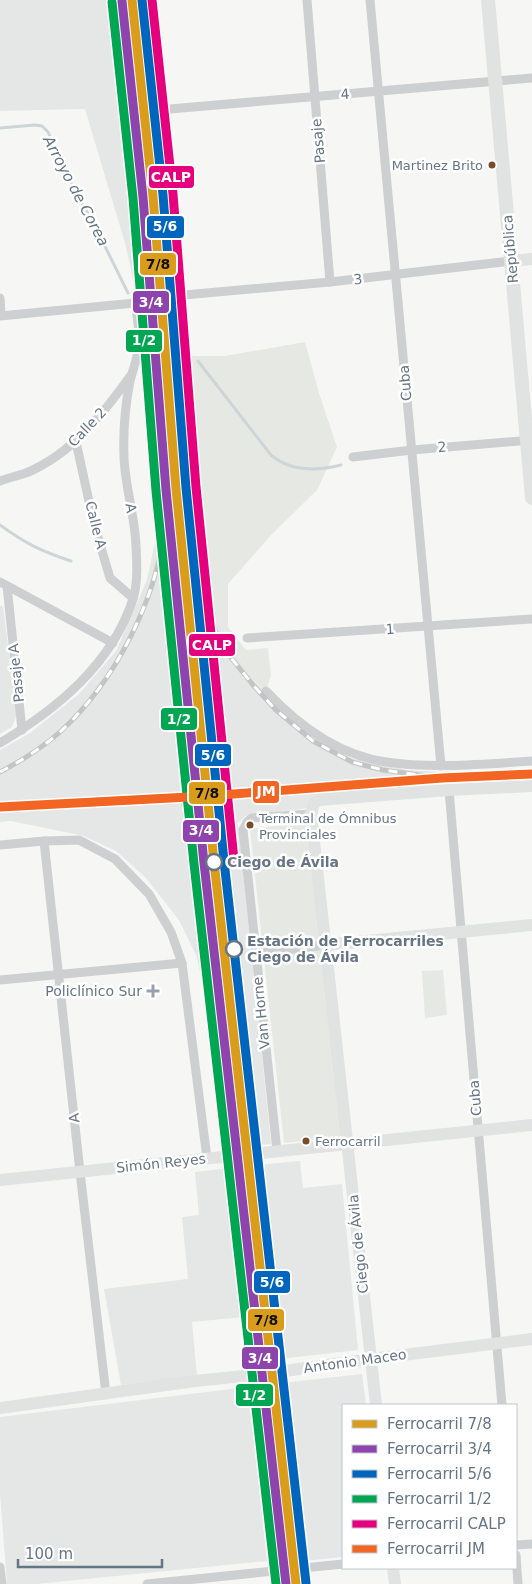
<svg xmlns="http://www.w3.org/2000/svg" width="532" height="1584" font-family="'DejaVu Sans',sans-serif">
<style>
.built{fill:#e5e6e6}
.green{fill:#e6e9e3}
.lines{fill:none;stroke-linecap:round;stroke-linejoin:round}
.stream{stroke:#ced5d8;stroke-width:3}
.street{stroke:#cecfd0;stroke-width:9}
.secondary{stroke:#e1e2e2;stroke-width:12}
.primary{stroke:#e1e2e2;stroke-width:14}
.rail-casing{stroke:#c3c5c5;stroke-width:5}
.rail{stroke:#fff;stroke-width:3;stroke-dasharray:9;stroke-linecap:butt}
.rail-1-casing{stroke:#fff;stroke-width:12}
.rail-2-casing{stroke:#fff;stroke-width:12}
.rail-3-casing{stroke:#fff;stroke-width:12}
.rail-4-casing{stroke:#fff;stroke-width:12}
.rail-5-casing{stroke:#fff;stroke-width:12}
.rail-6-casing{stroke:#fff;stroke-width:12}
.rail-1{stroke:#da9c1b;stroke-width:9}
.rail-2{stroke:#8e44ad;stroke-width:9}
.rail-3{stroke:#0065bd;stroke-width:9}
.rail-4{stroke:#00a651;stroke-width:9}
.rail-5{stroke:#e5007d;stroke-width:9}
.rail-6{stroke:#f26522;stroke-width:9}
.bus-dot{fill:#7a4b2a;stroke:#fff;stroke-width:2}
.stop-dot{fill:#fff;stroke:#667585;stroke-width:2.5}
.poi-dot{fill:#98a2ac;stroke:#fff;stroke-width:2}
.labels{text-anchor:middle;stroke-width:5;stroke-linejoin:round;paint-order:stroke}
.bus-label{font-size:13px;fill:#667585;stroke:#fff;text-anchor:start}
.street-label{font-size:14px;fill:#667585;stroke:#fff}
.stop-label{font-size:14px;font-weight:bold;fill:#667585;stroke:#fff;text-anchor:start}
.poi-label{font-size:14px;fill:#667585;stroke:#fff;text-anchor:end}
.water-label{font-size:15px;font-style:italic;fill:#627681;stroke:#fff}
.line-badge{stroke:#fff;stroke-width:2}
.badge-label{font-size:14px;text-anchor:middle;font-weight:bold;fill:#fff}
.pale-badge-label{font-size:14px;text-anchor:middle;font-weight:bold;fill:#111}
</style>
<rect width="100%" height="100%" fill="#f6f6f5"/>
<g class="built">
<path d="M 0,0 L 141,0 L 186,497 L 192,531 L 200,564 L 221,626 L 253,679 L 296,722 L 322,741 L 351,758 L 407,770 L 441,772 L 442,784 L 321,795 L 309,808 L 245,816 L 238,823 L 271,1144 L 256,1145 L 258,1165 L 300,1161 L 303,1188 L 342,1184 L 358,1350 L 279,1359 L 282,1383 L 362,1374 L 366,1405 L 343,1405 L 343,1557 L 303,1561 L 305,1584 L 281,1584 L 232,1155 L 216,1037 L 196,955 L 179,920 L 145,877 L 116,851 L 84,836 L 11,821 L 0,822 L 0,750 L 30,733 L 79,694 L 116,651 L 147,580 L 160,518 L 139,306 L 125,243 L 85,109 L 0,111 Z"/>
<path d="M 0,605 L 3,607 L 17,714 L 12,727 L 0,734 Z"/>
<path d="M 230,1168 L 244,1317 L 192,1322 L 197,1376 L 121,1385 L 104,1289 L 188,1279 L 182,1217 L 199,1215 L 195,1172 Z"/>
<path d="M 248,1387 L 267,1561 L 37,1584 L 7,1584 L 0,1493 L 0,1417 Z"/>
</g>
<g class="green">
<path d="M 182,308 L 192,356 L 225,356 L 305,342 L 319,393 L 337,447 L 317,490 L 272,534 L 228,584 L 228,627 L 246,650 L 268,648 L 271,675 L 266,691 L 253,679 L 221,626 L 200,564 L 170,366 L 172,315 Z"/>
<path d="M 309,822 L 343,1137 L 284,1143 L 250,829 Z"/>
<path d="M 443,970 L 447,1015 L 425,1018 L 422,971 Z"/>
</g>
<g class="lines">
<g class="stream">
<path d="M 0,128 L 35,125 L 42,126 L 48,132 L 76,194 L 93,222 L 128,293"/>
<path d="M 198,361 L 271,455 C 291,472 317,471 341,465"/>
<path d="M 0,525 C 26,544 41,551 71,561"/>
</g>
<g class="street">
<path d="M 148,0 L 158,110 L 179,291 L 184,295 L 330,282 L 511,261"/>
<path d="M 307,0 L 330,282"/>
<path d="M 370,0 L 441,766"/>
<path d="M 158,110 L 532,78"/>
<path d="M 0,298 L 1,315"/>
<path d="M 0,316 L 135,303 C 137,316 140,331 139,345 C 138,357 133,369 130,381 C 125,406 123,431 124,457 C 125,487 135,516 136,546 C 137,564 138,582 133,599 C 112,664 57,709 0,743"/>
<path d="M 76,442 L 94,524 L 110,578 L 133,598"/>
<path d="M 353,457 L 412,450 L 532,440"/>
<path d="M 0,481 C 8,478 17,476 26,473 C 72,454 103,414 131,375"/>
<path d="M 0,582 L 113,643"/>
<path d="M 7,586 L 22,730"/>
<path d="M 247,638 L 532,619"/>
<path d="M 266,691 C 298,725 338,755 386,762 C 434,769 484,764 532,761"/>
<path d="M 449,790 L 502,1405"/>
<path d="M 44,841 L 80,1172 L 106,1394"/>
<path d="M 0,845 L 44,841 L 79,840 L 115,859 L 149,894 L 171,932 L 182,963 L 207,1158"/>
<path d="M 255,954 L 325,945"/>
<path d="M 0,980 L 182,963"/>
<path d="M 277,1151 L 243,830 L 247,822 L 252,818 L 311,814"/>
<path d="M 516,1545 L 532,1544"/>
<path d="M 516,1555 L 518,1584"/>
<path d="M 0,1567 L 2,1584"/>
<path d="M 147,1584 L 343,1564"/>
</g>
<g class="secondary">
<path d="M 511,261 L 532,259"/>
<path d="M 325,945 L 532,925"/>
<path d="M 0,1180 L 532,1125"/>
<path d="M 376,1405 L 311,814 L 314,803 L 319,800 L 449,790 L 532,786"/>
<path d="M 0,1408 L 195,1381 L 263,1374 L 371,1359 L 532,1339"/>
<path d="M 393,1568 L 395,1584"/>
</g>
<path class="primary" d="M 488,0 L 532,498"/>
<g class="rail-casing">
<g id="rail">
<path d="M 118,0 L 167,478 L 177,651 L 198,863 L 204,915 L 224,1033"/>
<path d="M 176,489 L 203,605 L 216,632 L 232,659 L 253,685 L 276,710 L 313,741 L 352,762 L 383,770 L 442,778"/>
<path d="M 0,772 C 21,761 42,748 60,732 C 115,682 155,602 165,529"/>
</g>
</g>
<use href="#rail" class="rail"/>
<g class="rail-1-casing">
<path id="rail-1" d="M 132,0 L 153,196 L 176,489 L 214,862 L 296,1584"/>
</g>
<g class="rail-2-casing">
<path id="rail-2" d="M 122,1 L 143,197 L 166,490 L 204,863 L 286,1584"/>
</g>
<g class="rail-3-casing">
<path id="rail-3" d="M 142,0 L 163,195 L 186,488 L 224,861 L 306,1583"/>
</g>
<g class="rail-4-casing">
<path id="rail-4" d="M 112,2 L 133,198 L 156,491 L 194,864 L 276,1584"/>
</g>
<g class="rail-5-casing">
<path id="rail-5" d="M 152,0 L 173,194 L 196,487 L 234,860"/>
</g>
<g class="rail-6-casing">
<path id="rail-6" d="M 0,807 L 208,796 L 442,778 L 532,774"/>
</g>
<use href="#rail-1" class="rail-1"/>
<use href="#rail-2" class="rail-2"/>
<use href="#rail-3" class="rail-3"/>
<use href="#rail-4" class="rail-4"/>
<use href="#rail-5" class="rail-5"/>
<use href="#rail-6" class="rail-6"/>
</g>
<g class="bus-dot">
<circle cx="492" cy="165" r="4.5"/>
<circle cx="250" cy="825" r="4.5"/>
<circle cx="306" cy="1141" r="4.5"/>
</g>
<g class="stop-dot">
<circle cx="214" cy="862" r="8"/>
<circle cx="234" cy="949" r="8"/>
</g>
<path class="poi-dot" d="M150.5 983.5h5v5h5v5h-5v5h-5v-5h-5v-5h5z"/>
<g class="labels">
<g class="bus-label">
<text x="483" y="170" text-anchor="end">Martinez Brito</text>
<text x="259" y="823">Terminal de Ómnibus<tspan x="259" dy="16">Provinciales</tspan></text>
<text x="315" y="1146">Ferrocarril</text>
</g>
<g class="street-label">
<text transform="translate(345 94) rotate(-5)" y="5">4</text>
<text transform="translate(318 141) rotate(-95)" y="5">Pasaje</text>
<text transform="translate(510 249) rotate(-95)" y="5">República</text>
<text transform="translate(358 279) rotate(-6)" y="5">3</text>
<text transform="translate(405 383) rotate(-95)" y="5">Cuba</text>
<text transform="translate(87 427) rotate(-46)" y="5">Calle 2</text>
<text transform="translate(442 447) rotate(-5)" y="5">2</text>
<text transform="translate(131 508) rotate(82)" y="5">A</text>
<text transform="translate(96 525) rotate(76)" y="5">Calle A</text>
<text transform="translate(390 629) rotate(-4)" y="5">1</text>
<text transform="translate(16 673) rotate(-96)" y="5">Pasaje A</text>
<text transform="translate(261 1013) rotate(-96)" y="5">Van Horne</text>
<text transform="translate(475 1098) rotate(-95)" y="5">Cuba</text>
<text transform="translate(74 1118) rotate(-96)" y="5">A</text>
<text transform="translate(161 1163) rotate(-6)" y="5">Simón Reyes</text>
<text transform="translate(358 1244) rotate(-96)" y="5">Ciego de Ávila</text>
<text transform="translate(355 1361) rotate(-8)" y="5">Antonio Maceo</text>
</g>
<g class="stop-label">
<text x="227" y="867">Ciego de Ávila</text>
<text x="247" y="946">Estación de Ferrocarriles<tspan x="247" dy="16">Ciego de Ávila</tspan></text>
</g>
<g class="poi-label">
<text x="142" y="996">Policlínico Sur</text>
</g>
<g class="water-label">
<text transform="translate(76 191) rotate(62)" y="5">Arroyo de Corea</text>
</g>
</g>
<g class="line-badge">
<rect x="148" y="165" width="47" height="24" rx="5" fill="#e5007d"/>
<rect x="146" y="215" width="39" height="24" rx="5" fill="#0065bd"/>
<rect x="139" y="252" width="38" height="24" rx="5" fill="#da9c1b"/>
<rect x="132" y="290" width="38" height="24" rx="5" fill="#8e44ad"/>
<rect x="125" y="329" width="38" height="24" rx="5" fill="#00a651"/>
<rect x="188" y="633" width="48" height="24" rx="5" fill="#e5007d"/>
<rect x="160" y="707" width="38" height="24" rx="5" fill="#00a651"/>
<rect x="194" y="743" width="38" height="24" rx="5" fill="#0065bd"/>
<rect x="252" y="780" width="28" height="24" rx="5" fill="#f26522"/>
<rect x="188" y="781" width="38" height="24" rx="5" fill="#da9c1b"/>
<rect x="182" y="819" width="38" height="24" rx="5" fill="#8e44ad"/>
<rect x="253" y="1270" width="38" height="24" rx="5" fill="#0065bd"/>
<rect x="247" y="1308" width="38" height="24" rx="5" fill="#da9c1b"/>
<rect x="241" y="1346" width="38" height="24" rx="5" fill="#8e44ad"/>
<rect x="235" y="1383" width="39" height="24" rx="5" fill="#00a651"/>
</g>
<g class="badge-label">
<text x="171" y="182">CALP</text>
<text x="165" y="231">5/6</text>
<text x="151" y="307">3/4</text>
<text x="144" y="345">1/2</text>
<text x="212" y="650">CALP</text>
<text x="179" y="724">1/2</text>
<text x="213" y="760">5/6</text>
<text x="266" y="796">JM</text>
<text x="201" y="835">3/4</text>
<text x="272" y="1287">5/6</text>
<text x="260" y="1363">3/4</text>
<text x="254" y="1400">1/2</text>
</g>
<g class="pale-badge-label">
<text x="158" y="269">7/8</text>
<text x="207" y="798">7/8</text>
<text x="266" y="1325">7/8</text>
</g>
<rect x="342" y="1404" width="175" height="165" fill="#ffffff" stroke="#c2c8ce"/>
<rect x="352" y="1420" width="25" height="8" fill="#da9c1b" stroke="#c2c8ce"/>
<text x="387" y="1429" font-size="15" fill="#667585">Ferrocarril 7/8</text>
<rect x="352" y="1445" width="25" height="8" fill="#8e44ad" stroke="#c2c8ce"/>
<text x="387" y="1454" font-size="15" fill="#667585">Ferrocarril 3/4</text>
<rect x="352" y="1470" width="25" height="8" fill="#0065bd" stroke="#c2c8ce"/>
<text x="387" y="1479" font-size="15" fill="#667585">Ferrocarril 5/6</text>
<rect x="352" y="1495" width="25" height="8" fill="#00a651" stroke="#c2c8ce"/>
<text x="387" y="1504" font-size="15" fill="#667585">Ferrocarril 1/2</text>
<rect x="352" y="1520" width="25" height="8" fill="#e5007d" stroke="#c2c8ce"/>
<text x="387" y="1529" font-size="15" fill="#667585">Ferrocarril CALP</text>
<rect x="352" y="1545" width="25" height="8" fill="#f26522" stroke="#c2c8ce"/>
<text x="387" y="1554" font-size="15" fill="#667585">Ferrocarril JM</text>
<path d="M18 1559v8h144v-8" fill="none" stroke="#667585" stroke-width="2.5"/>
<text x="25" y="1559" font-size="15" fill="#667585" stroke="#ffffff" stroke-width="4" paint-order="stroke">100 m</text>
</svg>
